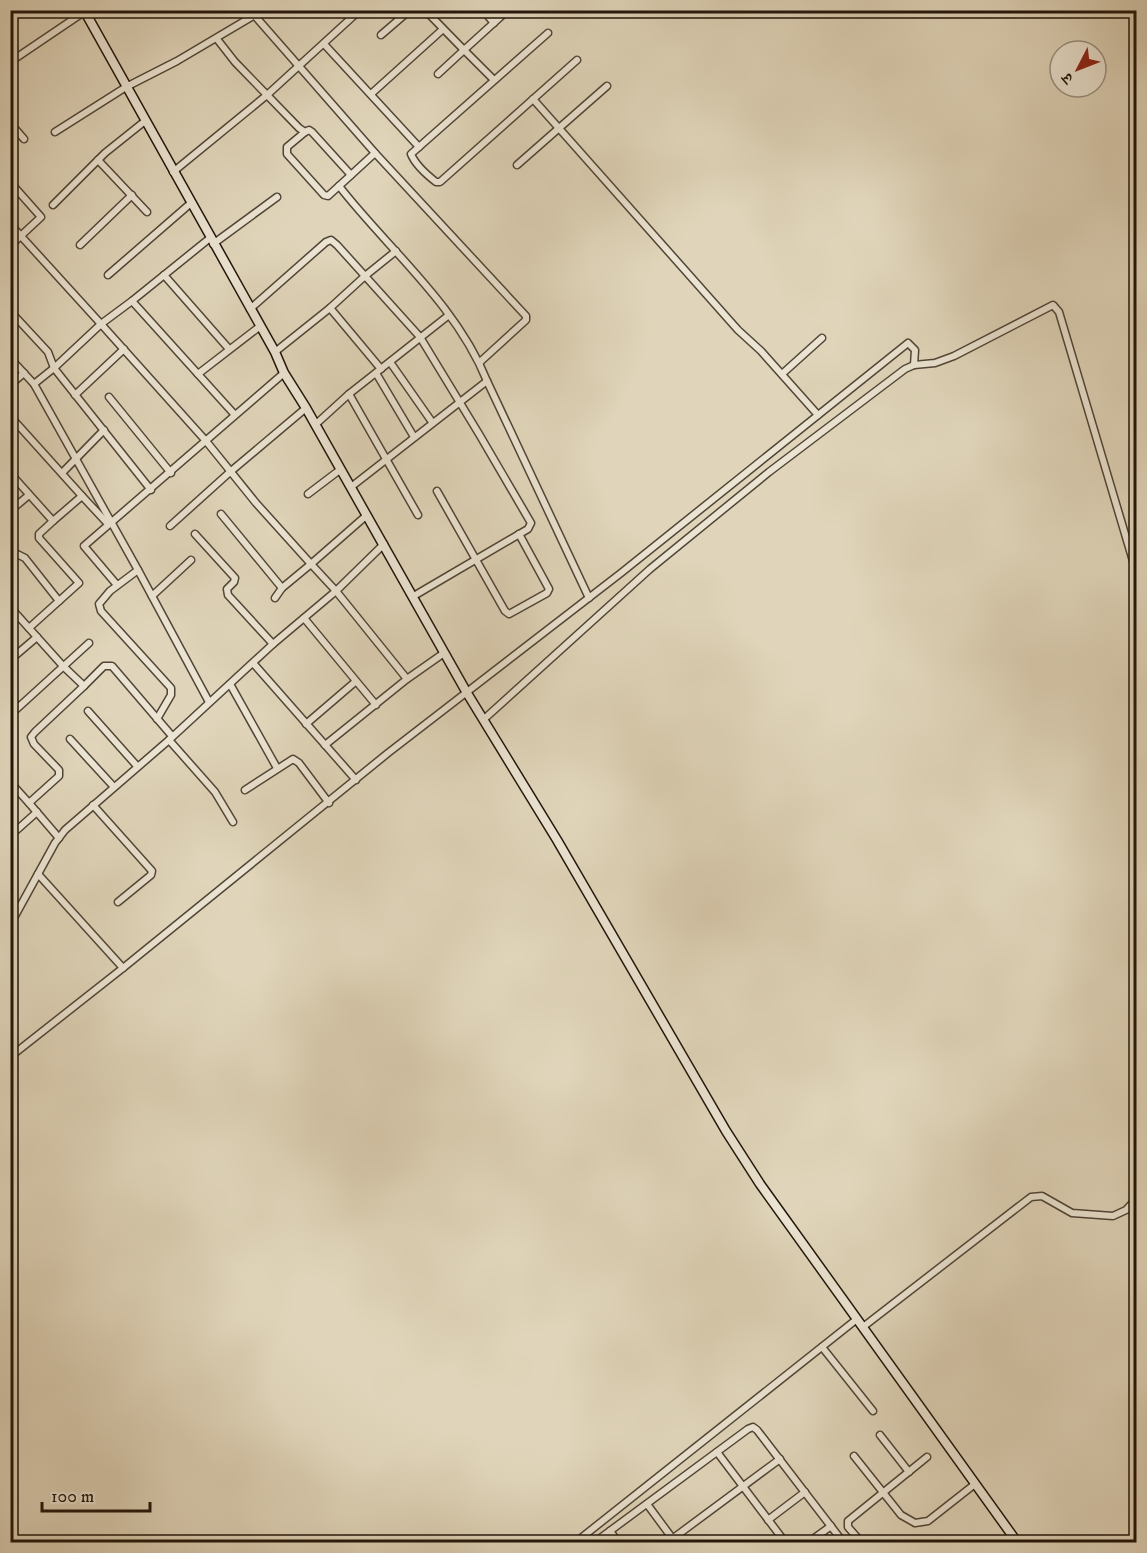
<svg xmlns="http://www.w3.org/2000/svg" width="1147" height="1553" font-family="'IM FELL DW Pica','Noto Serif Devanagari',serif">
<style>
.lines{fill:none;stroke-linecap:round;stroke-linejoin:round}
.street-casing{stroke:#514536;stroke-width:9}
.secondary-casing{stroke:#21150a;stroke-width:11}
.street{stroke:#ebe4d2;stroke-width:6}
.secondary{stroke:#ebe4d2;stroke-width:8}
</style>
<rect width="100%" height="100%" fill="#e0d5ba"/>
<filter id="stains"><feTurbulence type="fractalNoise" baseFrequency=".00333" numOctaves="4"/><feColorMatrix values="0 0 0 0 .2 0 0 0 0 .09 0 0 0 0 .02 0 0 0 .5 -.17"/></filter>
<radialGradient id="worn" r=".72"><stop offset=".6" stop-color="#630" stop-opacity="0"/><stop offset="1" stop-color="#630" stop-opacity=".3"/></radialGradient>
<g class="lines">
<g class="street-casing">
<g id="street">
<path d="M 425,10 L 464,50 L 508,10"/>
<path d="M 483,10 L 494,23"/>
<path d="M 255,16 L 375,153 L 339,186 C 389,250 456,304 487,381"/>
<path d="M 548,33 L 411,154 C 415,164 427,175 436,182 L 440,182 L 577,60"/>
<path d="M 381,35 L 410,10"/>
<path d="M 217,39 L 235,62 L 299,128 L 305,132 L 309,130 L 312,132 L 351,175"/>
<path d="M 324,44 L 419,147"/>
<path d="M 10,62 L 84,12"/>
<path d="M 438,74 L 464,50 L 494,80"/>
<path d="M 371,94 L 442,30"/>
<path d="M 533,99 L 738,330 L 761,351 L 818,415"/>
<path d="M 10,123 L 24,139"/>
<path d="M 55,132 L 126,87 L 177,61 L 263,10"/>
<path d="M 305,132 L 287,147 L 287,154 L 324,195 L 328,196 L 339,186"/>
<path d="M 375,153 L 526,316 L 526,320 L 480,362"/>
<path d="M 98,160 L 147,212"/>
<path d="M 517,165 L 607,86"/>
<path d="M 173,172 L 267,95 L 360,10"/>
<path d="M 10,182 L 41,217 L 10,246"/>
<path d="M 53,205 L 105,153 L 145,121"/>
<path d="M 10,224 L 101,324 L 132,301 L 210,238"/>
<path d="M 213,244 L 277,197"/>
<path d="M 80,245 L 132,195"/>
<path d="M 108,275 L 191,203"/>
<path d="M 164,275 L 229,349"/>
<path d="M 132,301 L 235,415"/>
<path d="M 250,309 L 326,242 L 331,240 L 337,245 L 365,276 L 396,251"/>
<path d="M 10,311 L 48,352 L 54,368 L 151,490"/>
<path d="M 275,352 L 330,308"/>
<path d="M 10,358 L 34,384"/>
<path d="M 390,362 L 432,422"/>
<path d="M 381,369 L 330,308 L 365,276 L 420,337 L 479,434 L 531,523 L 528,529 L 412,597"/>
<path d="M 376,373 L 414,437"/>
<path d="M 198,374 L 259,327"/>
<path d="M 782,374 L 822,338"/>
<path d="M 10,385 L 24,373"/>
<path d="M 349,394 L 418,515"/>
<path d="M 75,395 L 124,349"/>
<path d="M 109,397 L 171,473"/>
<path d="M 10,416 L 82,496"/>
<path d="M 315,425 L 349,394 L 449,315"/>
<path d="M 10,473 L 53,521 L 82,496 L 108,524"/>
<path d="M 62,473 L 104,430"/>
<path d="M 351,487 L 487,381 L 589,598"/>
<path d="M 437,491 L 505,611 L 509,614 L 547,593 L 549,589 L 519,534"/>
<path d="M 308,494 L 341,469"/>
<path d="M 10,511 L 29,495"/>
<path d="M 221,514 L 282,588"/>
<path d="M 53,521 L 39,534 L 39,538 L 79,583 L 59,601"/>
<path d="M 170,526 L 230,472 L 306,408"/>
<path d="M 195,534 L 235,578 L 234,582 L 227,589 L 228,595 L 273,644"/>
<path d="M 10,558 L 17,554 L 25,558 L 59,601 L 29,628"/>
<path d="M 138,570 L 110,591 L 99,604 L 101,611 L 171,688 L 171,695 L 157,719"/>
<path d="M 117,585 L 84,546 L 284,373"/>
<path d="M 152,596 L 191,560"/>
<path d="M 275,598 L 282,588 L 311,564 L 336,591 L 407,679"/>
<path d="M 10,607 L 63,666 L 84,686 L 104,666 L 112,666 L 172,736"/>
<path d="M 304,618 L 376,705"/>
<path d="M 10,660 L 37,637"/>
<path d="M 253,663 L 356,780"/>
<path d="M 230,684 L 277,768"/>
<path d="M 209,702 L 138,570 L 34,384 L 54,368 L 101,324 L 206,441 L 256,503 L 311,564 L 367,515"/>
<path d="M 88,711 L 137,766"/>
<path d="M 10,715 L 89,643"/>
<path d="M 483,720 L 650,569 L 769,472 L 905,369 L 914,365 L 935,363 L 954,356 L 1053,305 L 1059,312 L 1136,571"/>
<path d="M 306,724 L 355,682"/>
<path d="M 70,739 L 114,787"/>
<path d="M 169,740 L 215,792 L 233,822"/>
<path d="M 325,745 L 407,679 L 444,653"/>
<path d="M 10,782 L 29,803 L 59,776 L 59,770 L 34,744 L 31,737 L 35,732 L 84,686"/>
<path d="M 245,790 L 293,759 L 299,763 L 329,803"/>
<path d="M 29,803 L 59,838"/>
<path d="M 93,805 L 152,871 L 151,875 L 118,902"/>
<path d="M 10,836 L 37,812"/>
<path d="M 38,874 L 123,968"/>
<path d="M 10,925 L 55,843 L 65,830 L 169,740 L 273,644 L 336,591 L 384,544"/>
<path d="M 10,1057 L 123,968 L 388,753 L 621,573 L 908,343 L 915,350 L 914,365"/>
<path d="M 863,1327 L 1031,1197 L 1042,1196 L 1072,1213 L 1113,1216 L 1126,1210 L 1136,1199"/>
<path d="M 822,1347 L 873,1411"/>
<path d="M 880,1435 L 909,1472"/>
<path d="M 717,1452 L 785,1542"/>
<path d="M 854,1456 L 901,1515 L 915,1523 L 928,1521 L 975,1484"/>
<path d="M 647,1504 L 675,1542"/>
<path d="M 768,1520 L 805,1492"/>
<path d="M 610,1531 L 618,1542"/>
<path d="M 576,1542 L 857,1319"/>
<path d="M 595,1542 L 748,1429 L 753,1427 L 757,1430 L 843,1542"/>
<path d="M 668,1542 L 780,1459"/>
<path d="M 809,1542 L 831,1526"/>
<path d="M 861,1542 L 848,1527 L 848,1521 L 927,1457"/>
</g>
</g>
<g class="secondary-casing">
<path id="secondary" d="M 84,10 L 275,352 L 284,373 L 306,408 L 467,693 L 557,840 L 726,1131 L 760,1184 L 1017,1542"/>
</g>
<use href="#street" class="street"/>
<use href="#secondary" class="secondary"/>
</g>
<rect width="1147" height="1553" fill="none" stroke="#e0d5ba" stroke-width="36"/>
<rect x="12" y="12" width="1123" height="1529" fill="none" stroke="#21150a" stroke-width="3"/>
<rect x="18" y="18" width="1111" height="1517" fill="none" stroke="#21150a" stroke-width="1.5"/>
<g transform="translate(1078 69) rotate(228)"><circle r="28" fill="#ebe4d2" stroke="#9a9182" stroke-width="1.5"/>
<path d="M0-4.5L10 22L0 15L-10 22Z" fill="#8f2418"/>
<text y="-9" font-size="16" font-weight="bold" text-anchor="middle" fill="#21150a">उ</text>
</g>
<path d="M42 1502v9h108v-9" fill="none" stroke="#21150a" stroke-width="3"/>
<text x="51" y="1502" font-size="18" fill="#21150a" stroke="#ebe4d2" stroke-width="4.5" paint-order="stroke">100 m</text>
<rect width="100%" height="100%" filter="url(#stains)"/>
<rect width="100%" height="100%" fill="url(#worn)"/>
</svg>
